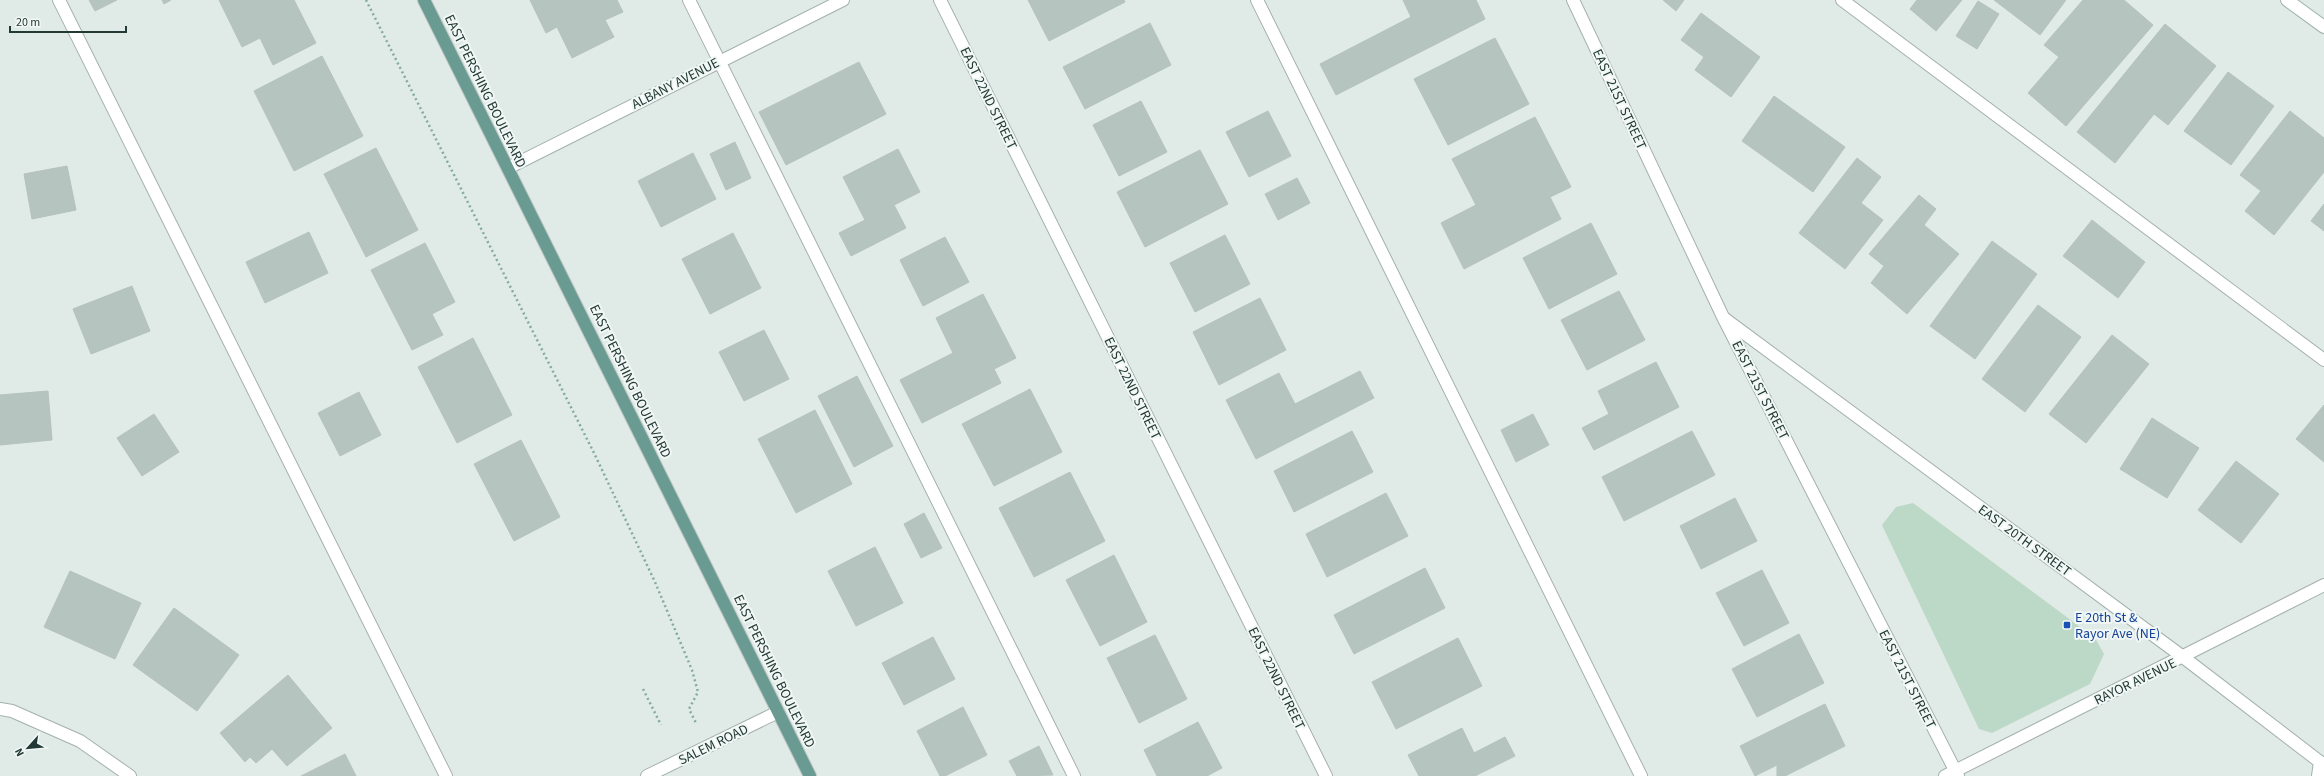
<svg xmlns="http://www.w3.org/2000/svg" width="2324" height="776" font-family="'Source Sans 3',sans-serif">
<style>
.garden{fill:#bbd9c6}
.building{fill:#b6c4c0;stroke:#b4c3be}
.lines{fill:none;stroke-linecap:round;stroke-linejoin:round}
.lane-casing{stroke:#a4b1ad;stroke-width:14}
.street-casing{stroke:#a4b1ad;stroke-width:14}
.secondary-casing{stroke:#a1b4af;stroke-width:14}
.primary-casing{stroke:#bdc4c2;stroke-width:14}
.path{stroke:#84aba2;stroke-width:2.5;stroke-dasharray:2 3;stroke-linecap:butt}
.lane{stroke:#fff;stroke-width:12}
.street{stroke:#fff;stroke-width:12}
.secondary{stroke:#fff;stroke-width:12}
.primary{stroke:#699b93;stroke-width:12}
.transit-dot{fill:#1a4fb4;stroke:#f0f7f4;stroke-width:1.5}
.labels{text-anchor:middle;stroke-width:4;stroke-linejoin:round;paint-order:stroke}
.street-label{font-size:14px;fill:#233935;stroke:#f0f7f4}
.transit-label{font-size:14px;fill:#164399;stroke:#f0f7f4;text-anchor:start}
</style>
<rect width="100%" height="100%" fill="#e0eae6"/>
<path class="garden" d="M 1913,503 L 2095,638 L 2104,654 L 2090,684 L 1992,733 L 1979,729 L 1882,525 L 1896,507 Z"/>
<g class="building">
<path d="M 89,0 L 117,0 L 95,11 Z"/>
<path d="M 162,0 L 171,0 L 164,4 Z"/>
<path d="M 219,0 L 294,0 L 316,43 L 273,65 L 260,38 L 242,47 Z"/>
<path d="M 530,0 L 617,0 L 623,12 L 605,20 L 614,37 L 572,58 L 557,27 L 546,33 Z"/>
<path d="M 1028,0 L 1124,0 L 1125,2 L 1049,41 Z"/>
<path d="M 1403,0 L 1476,0 L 1485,19 L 1336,95 L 1320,64 L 1411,17 Z"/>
<path d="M 1663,0 L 1684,0 L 1676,11 Z"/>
<path d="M 1917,0 L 1962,0 L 1936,31 L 1910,9 Z"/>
<path d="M 1994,0 L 2066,0 L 2040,35 Z"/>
<path d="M 2083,0 L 2124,0 L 2153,25 L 2066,126 L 2028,93 L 2059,57 L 2044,45 Z"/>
<path d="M 1978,1 L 1999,14 L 1977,49 L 1956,36 Z"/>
<path d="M 1701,13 L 1760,57 L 1731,97 L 1695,70 L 1704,57 L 1681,40 Z"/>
<path d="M 1150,23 L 1171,65 L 1085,109 L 1063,67 Z"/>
<path d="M 2165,24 L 2216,66 L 2168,125 L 2154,114 L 2115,163 L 2077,132 Z"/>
<path d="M 1495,38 L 1529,104 L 1448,145 L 1414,79 Z"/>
<path d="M 322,56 L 363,136 L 294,171 L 254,91 Z"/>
<path d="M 859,62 L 886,114 L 786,165 L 759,112 Z"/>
<path d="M 2228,72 L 2274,106 L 2231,165 L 2184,131 Z"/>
<path d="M 1774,96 L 1845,147 L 1813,192 L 1742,141 Z"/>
<path d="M 1141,101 L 1167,152 L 1119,176 L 1093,125 Z"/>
<path d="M 1268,111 L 1291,156 L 1249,177 L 1226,132 Z"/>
<path d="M 2290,111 L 2324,138 L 2324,172 L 2274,235 L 2245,211 L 2261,191 L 2240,175 Z"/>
<path d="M 1535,117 L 1571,187 L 1550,197 L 1561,219 L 1464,269 L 1441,223 L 1476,205 L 1452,159 Z"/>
<path d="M 735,142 L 751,178 L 726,190 L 710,154 Z"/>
<path d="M 376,148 L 418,230 L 366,257 L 324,174 Z"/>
<path d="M 898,149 L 920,192 L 894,205 L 906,228 L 851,256 L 839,233 L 865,220 L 843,177 Z"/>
<path d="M 1200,150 L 1228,204 L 1145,247 L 1117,192 Z"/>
<path d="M 693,153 L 716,199 L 661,227 L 638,181 Z"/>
<path d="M 1857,158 L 1881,177 L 1861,203 L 1883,220 L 1845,269 L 1799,233 Z"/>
<path d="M 67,166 L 76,210 L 32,219 L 24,174 Z"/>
<path d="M 1297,178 L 1310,203 L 1278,220 L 1265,194 Z"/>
<path d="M 1919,195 L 1936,209 L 1924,225 L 1959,254 L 1907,314 L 1871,283 L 1884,266 L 1869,254 Z"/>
<path d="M 2324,204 L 2324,231 L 2311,221 Z"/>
<path d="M 2092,220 L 2145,262 L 2118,298 L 2063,256 Z"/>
<path d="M 1591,223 L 1617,274 L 1549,309 L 1523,258 Z"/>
<path d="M 309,232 L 328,273 L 265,303 L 246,262 Z"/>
<path d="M 733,233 L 761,288 L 710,314 L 682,259 Z"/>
<path d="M 1225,235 L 1250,284 L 1195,312 L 1170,263 Z"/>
<path d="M 945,237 L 969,282 L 923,306 L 900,260 Z"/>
<path d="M 1992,241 L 2037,274 L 1975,359 L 1930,326 Z"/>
<path d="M 425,243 L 455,302 L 432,314 L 443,335 L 412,350 L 371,270 Z"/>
<path d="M 132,286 L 150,331 L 91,354 L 73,309 Z"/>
<path d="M 1619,291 L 1645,340 L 1587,370 L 1561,320 Z"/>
<path d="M 983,294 L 1016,358 L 994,369 L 1001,383 L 922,423 L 900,380 L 953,353 L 936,318 Z"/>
<path d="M 1260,298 L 1286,350 L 1219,385 L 1193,332 Z"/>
<path d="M 2038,305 L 2081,337 L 2025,412 L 1982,379 Z"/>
<path d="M 764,330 L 789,379 L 744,401 L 719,352 Z"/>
<path d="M 2112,335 L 2149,364 L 2086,443 L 2049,414 Z"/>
<path d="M 473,338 L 512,415 L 457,443 L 418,367 Z"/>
<path d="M 1656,362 L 1679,407 L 1594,450 L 1582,428 L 1609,414 L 1598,391 Z"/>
<path d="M 1360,371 L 1374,398 L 1256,459 L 1226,400 L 1279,373 L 1295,404 Z"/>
<path d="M 857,376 L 893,446 L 854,467 L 818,396 Z"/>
<path d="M 1030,389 L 1062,452 L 994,486 L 962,424 Z"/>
<path d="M 48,391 L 52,440 L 0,445 L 0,395 Z"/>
<path d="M 359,392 L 381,435 L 340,456 L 318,413 Z"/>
<path d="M 2324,405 L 2324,462 L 2296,439 Z"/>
<path d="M 815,410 L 852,484 L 796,513 L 758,439 Z"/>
<path d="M 154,414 L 179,452 L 142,476 L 117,438 Z"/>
<path d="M 1533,414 L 1549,445 L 1516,462 L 1501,430 Z"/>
<path d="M 2152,418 L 2199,448 L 2167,498 L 2120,469 Z"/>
<path d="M 1352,431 L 1373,472 L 1294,512 L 1274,471 Z"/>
<path d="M 1692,431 L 1715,475 L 1624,521 L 1602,477 Z"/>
<path d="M 521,440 L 560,517 L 514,541 L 474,464 Z"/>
<path d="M 2236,461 L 2279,494 L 2241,543 L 2198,510 Z"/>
<path d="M 1070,472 L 1105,541 L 1034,577 L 999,508 Z"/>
<path d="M 1386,493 L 1408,536 L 1327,577 L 1306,534 Z"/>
<path d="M 1735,498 L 1757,541 L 1701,569 L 1680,526 Z"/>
<path d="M 924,513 L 942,548 L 921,558 L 904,524 Z"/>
<path d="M 875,547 L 903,603 L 856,626 L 828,571 Z"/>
<path d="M 1114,555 L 1147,622 L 1100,646 L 1066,580 Z"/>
<path d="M 1425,568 L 1445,608 L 1354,654 L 1334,615 Z"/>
<path d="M 1762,570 L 1789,623 L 1744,646 L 1716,593 Z"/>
<path d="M 70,571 L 141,603 L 115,659 L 44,627 Z"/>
<path d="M 174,608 L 239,655 L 197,711 L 133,665 Z"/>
<path d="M 1799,634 L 1824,683 L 1757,717 L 1732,669 Z"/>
<path d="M 1155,635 L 1187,699 L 1139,723 L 1107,658 Z"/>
<path d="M 933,637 L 955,679 L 904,705 L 882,663 Z"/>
<path d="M 1458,638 L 1482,686 L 1396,729 L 1372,682 Z"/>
<path d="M 288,675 L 332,728 L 287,766 L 272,749 L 256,763 L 250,757 L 245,762 L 220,733 Z"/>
<path d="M 1825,704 L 1845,746 L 1785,776 L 1777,776 L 1777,765 L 1755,776 L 1740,746 Z"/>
<path d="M 963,707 L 987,755 L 945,776 L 940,776 L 917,731 Z"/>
<path d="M 1198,722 L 1222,768 L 1207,776 L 1157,776 L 1144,750 Z"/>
<path d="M 1462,728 L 1474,753 L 1505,737 L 1515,756 L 1475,776 L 1419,776 L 1408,755 Z"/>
<path d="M 1039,746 L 1053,775 L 1017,776 L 1009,761 Z"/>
<path d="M 345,754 L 356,776 L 301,776 Z"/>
</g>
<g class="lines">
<g class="lane-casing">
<g id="lane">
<path d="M 59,0 L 446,776"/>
<path d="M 689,0 L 1074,776"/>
<path d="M 1257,0 L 1641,776"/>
<path d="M 1842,0 L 2324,360"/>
<path d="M 2318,776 L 2320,762"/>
</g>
</g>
<g class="street-casing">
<g id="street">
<path d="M 940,0 L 1326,776"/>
<path d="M 1573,0 L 1723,317 L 1958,776"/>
<path d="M 508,168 L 843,0"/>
<path d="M 1725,319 L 2183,657 L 2324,765"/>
<path d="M 0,709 L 12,711 L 80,741 L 130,776"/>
<path d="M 647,776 L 778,712"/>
<path d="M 1945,776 L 2324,585"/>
</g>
</g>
<g class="secondary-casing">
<path id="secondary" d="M 2287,0 L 2324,27"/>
</g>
<g class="primary-casing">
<path id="primary" d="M 424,0 L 810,776"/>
</g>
<g class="path">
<path d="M 366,0 L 595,455 L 655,582 L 692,670 L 698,692 L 689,709 L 696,723"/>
<path d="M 643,689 L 661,725"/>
</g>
<use href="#lane" class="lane"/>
<use href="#street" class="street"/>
<use href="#secondary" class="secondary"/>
<use href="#primary" class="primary"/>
</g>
<rect class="transit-dot" x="2063" y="621" width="8" height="8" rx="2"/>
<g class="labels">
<g class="street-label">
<text transform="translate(675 83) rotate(-27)" y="5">ALBANY AVENUE</text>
<text transform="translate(486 91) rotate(64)" y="5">EAST PERSHING BOULEVARD</text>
<text transform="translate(989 98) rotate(64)" y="5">EAST 22ND STREET</text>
<text transform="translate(1620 99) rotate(65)" y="5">EAST 21ST STREET</text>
<text transform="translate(631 381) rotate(64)" y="5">EAST PERSHING BOULEVARD</text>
<text transform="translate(1133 388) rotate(64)" y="5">EAST 22ND STREET</text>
<text transform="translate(1761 390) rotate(63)" y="5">EAST 21ST STREET</text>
<text transform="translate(2025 540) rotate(36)" y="5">EAST 20TH STREET</text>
<text transform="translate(775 671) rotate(64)" y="5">EAST PERSHING BOULEVARD</text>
<text transform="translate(1277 678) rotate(64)" y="5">EAST 22ND STREET</text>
<text transform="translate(1908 679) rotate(63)" y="5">EAST 21ST STREET</text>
<text transform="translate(2135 681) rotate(-26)" y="5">RAYOR AVENUE</text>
<text transform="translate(713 744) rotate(-26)" y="5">SALEM ROAD</text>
</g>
<g class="transit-label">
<text x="2075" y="622">E 20th St &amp;<tspan x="2075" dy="16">Rayor Ave (NE)</tspan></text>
</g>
</g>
<g transform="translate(28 748) rotate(243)" stroke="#f0f7f4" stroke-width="3" paint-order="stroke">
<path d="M0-3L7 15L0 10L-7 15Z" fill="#233935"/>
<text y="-6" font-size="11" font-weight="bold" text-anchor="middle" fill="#233935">N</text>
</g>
<path d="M10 26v6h116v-6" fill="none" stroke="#233935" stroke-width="2"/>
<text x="16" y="26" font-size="12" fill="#233935" stroke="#f0f7f4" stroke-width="3" paint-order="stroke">20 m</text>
</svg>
